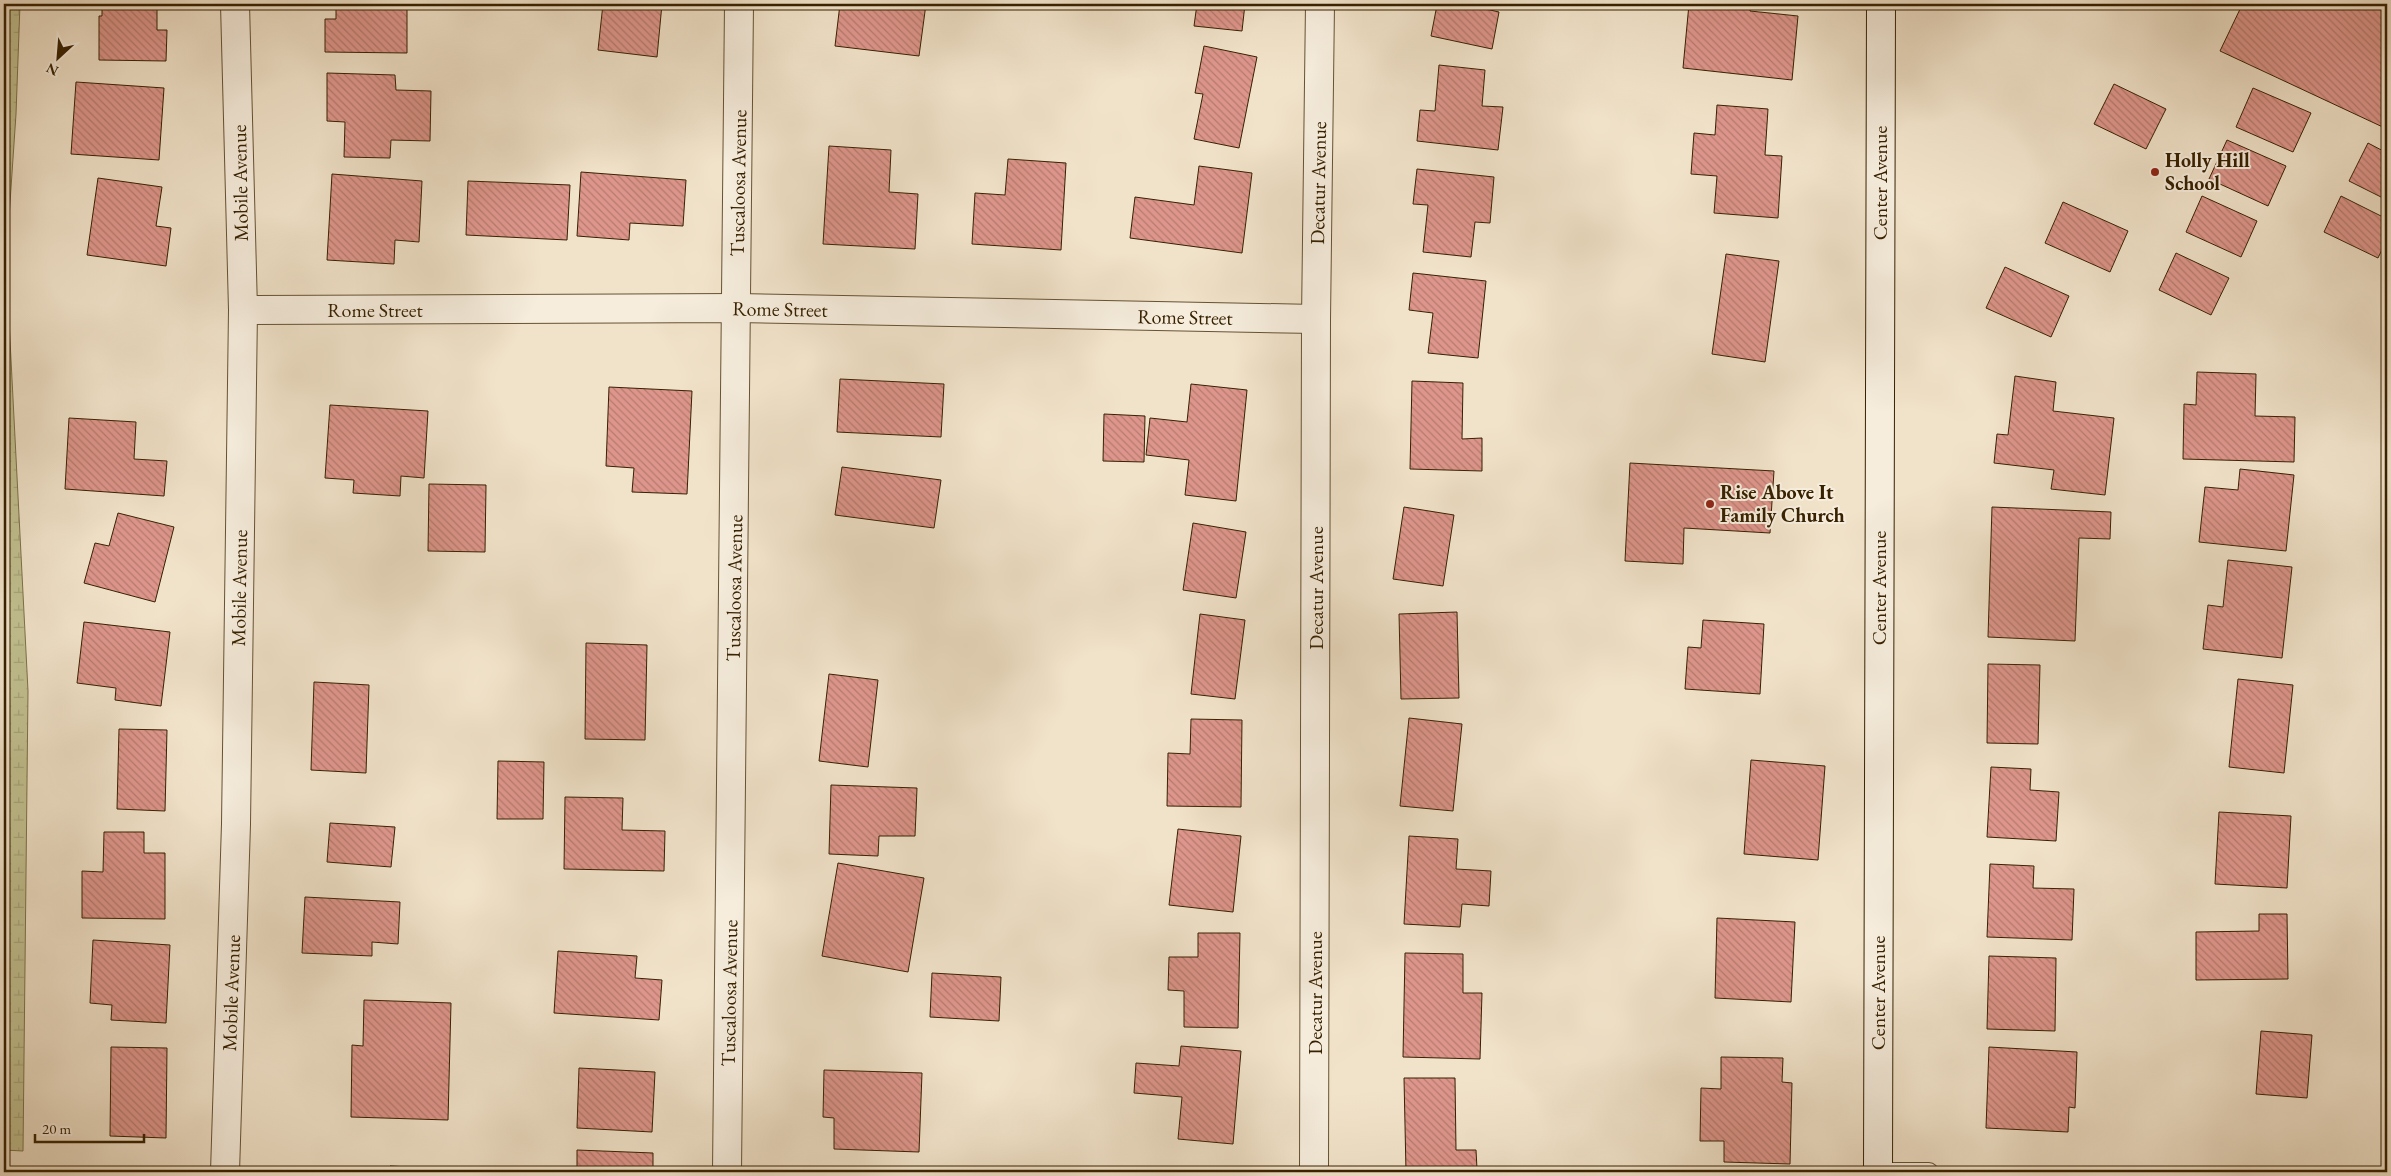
<svg xmlns="http://www.w3.org/2000/svg" width="2391" height="1176" font-family="'EB Garamond',serif">
<style>
.wetland{fill:url(#wetland-marsh);stroke:#7c7149}
.building{fill:url(#building-back-hatch);stroke:#372101}
.lines{fill:none;stroke-linecap:round;stroke-linejoin:round}
.lane-casing{stroke:#665233;stroke-width:20}
.street-casing{stroke:#665233;stroke-width:30}
.secondary-casing{stroke:#372101;stroke-width:30}
.lane{stroke:#f6eddd;stroke-width:18}
.street{stroke:#f6eddd;stroke-width:28}
.secondary{stroke:#f6eddd;stroke-width:28}
.poi-dot{fill:#8f2418;stroke:#f6eddd;stroke-width:2}
.labels{text-anchor:middle;stroke-width:4;stroke-linejoin:round;paint-order:stroke}
.poi-label{font-size:20px;font-weight:bold;fill:#372101;stroke:#f6eddd;text-anchor:start}
.street-label{font-size:20px;fill:#372101;stroke:#f6eddd}
</style>
<defs>
<pattern id="wetland-marsh" width="20" height="14" patternUnits="userSpaceOnUse" patternTransform="scale(1.25)"><rect width="20" height="14" fill="#c2c191"/><path d="M1 5h8M5 5V1M11 12h8M15 12V8" fill="none" stroke="#a7a67b"/></pattern>
<pattern id="building-back-hatch" width="6" height="6" patternUnits="userSpaceOnUse" patternTransform="scale(1.25)"><rect width="6" height="6" fill="#de968c"/><path d="M-1 5l2 2M0 0l6 6M5-1l2 2" fill="none" stroke="#b57a70"/></pattern>
</defs>
<rect width="100%" height="100%" fill="#f1e3ca"/>
<filter id="stains"><feTurbulence type="fractalNoise" baseFrequency=".004" numOctaves="4"/><feColorMatrix values="0 0 0 0 .2 0 0 0 0 .09 0 0 0 0 .02 0 0 0 .5 -.17"/></filter>
<radialGradient id="worn" r=".72"><stop offset=".6" stop-color="#630" stop-opacity="0"/><stop offset="1" stop-color="#630" stop-opacity=".3"/></radialGradient>
<path class="wetland" d="M 4,4 L 20,4 L 16,114 L 6,262 L 28,691 L 23,1151 L 4,1150 Z"/>
<g class="building">
<path d="M 102,4 L 157,4 L 157,30 L 167,30 L 166,61 L 99,60 L 99,16 L 102,16 Z"/>
<path d="M 336,4 L 407,4 L 407,53 L 325,52 L 325,19 L 336,19 Z"/>
<path d="M 603,4 L 662,4 L 657,57 L 598,50 Z"/>
<path d="M 840,4 L 926,4 L 919,56 L 835,46 Z"/>
<path d="M 1197,4 L 1245,4 L 1242,31 L 1194,26 Z"/>
<path d="M 1430,4 L 1478,4 L 1477,7 L 1499,12 L 1492,49 L 1431,36 L 1437,5 Z"/>
<path d="M 1689,4 L 1751,4 L 1750,11 L 1798,16 L 1792,80 L 1683,68 Z"/>
<path d="M 2240,4 L 2374,4 L 2387,10 L 2387,129 L 2220,51 L 2242,5 Z"/>
<path d="M 1204,46 L 1257,57 L 1239,148 L 1194,139 L 1203,94 L 1195,93 Z"/>
<path d="M 1439,65 L 1485,70 L 1482,106 L 1503,107 L 1498,150 L 1417,141 L 1420,110 L 1435,111 Z"/>
<path d="M 327,73 L 395,75 L 396,90 L 431,91 L 430,141 L 391,140 L 390,158 L 344,157 L 345,122 L 327,121 Z"/>
<path d="M 76,82 L 164,88 L 159,160 L 71,154 Z"/>
<path d="M 2114,84 L 2166,109 L 2146,149 L 2094,124 Z"/>
<path d="M 2253,88 L 2311,113 L 2293,152 L 2236,127 Z"/>
<path d="M 1717,105 L 1768,109 L 1765,155 L 1782,156 L 1778,218 L 1714,213 L 1717,176 L 1691,174 L 1694,133 L 1715,135 Z"/>
<path d="M 2227,140 L 2286,166 L 2268,206 L 2209,179 Z"/>
<path d="M 2368,143 L 2387,153 L 2387,200 L 2349,181 Z"/>
<path d="M 829,146 L 891,150 L 889,192 L 918,194 L 915,249 L 823,244 Z"/>
<path d="M 1008,159 L 1066,163 L 1061,250 L 972,244 L 975,193 L 1005,195 Z"/>
<path d="M 1199,166 L 1252,173 L 1242,253 L 1130,238 L 1135,197 L 1194,205 Z"/>
<path d="M 1417,169 L 1494,177 L 1490,223 L 1475,222 L 1471,257 L 1423,252 L 1428,205 L 1413,204 Z"/>
<path d="M 581,172 L 686,180 L 683,226 L 630,223 L 629,240 L 577,236 Z"/>
<path d="M 332,174 L 422,181 L 419,242 L 395,240 L 394,264 L 327,260 Z"/>
<path d="M 98,178 L 162,187 L 156,226 L 171,228 L 166,266 L 87,255 Z"/>
<path d="M 468,181 L 570,185 L 567,240 L 466,235 Z"/>
<path d="M 2202,196 L 2257,221 L 2241,257 L 2186,232 Z"/>
<path d="M 2341,196 L 2387,219 L 2387,239 L 2378,258 L 2324,232 Z"/>
<path d="M 2063,202 L 2128,231 L 2110,272 L 2045,243 Z"/>
<path d="M 2176,253 L 2229,278 L 2211,315 L 2159,290 Z"/>
<path d="M 1726,254 L 1779,261 L 1765,362 L 1712,354 Z"/>
<path d="M 2005,267 L 2069,296 L 2051,337 L 1986,308 Z"/>
<path d="M 1413,273 L 1486,281 L 1478,358 L 1428,353 L 1433,313 L 1409,310 Z"/>
<path d="M 2197,372 L 2256,374 L 2255,416 L 2295,417 L 2294,462 L 2183,459 L 2184,404 L 2196,405 Z"/>
<path d="M 2015,376 L 2056,382 L 2053,411 L 2114,418 L 2105,495 L 2051,489 L 2054,470 L 1994,463 L 1997,434 L 2008,435 Z"/>
<path d="M 840,379 L 944,384 L 941,437 L 837,432 Z"/>
<path d="M 1412,381 L 1463,383 L 1462,439 L 1482,438 L 1482,471 L 1410,469 Z"/>
<path d="M 1191,384 L 1247,390 L 1236,501 L 1185,495 L 1189,460 L 1146,455 L 1150,418 L 1187,422 Z"/>
<path d="M 609,387 L 692,391 L 687,494 L 632,492 L 634,468 L 606,466 Z"/>
<path d="M 330,405 L 428,411 L 424,478 L 401,476 L 400,496 L 353,493 L 354,480 L 325,478 Z"/>
<path d="M 1104,414 L 1145,416 L 1144,462 L 1103,461 Z"/>
<path d="M 69,418 L 136,422 L 134,459 L 167,461 L 164,496 L 65,489 Z"/>
<path d="M 1630,463 L 1774,471 L 1770,533 L 1684,528 L 1683,564 L 1625,561 Z"/>
<path d="M 842,467 L 941,480 L 934,528 L 835,515 Z"/>
<path d="M 2240,469 L 2294,475 L 2286,551 L 2199,542 L 2205,487 L 2238,490 Z"/>
<path d="M 429,484 L 486,485 L 485,552 L 428,551 Z"/>
<path d="M 1404,507 L 1454,515 L 1443,586 L 1393,579 Z"/>
<path d="M 1992,507 L 2111,512 L 2110,539 L 2079,538 L 2075,641 L 1988,637 Z"/>
<path d="M 118,513 L 174,527 L 155,602 L 84,583 L 95,543 L 109,546 Z"/>
<path d="M 1193,523 L 1246,532 L 1236,598 L 1183,590 Z"/>
<path d="M 2228,560 L 2292,567 L 2282,658 L 2203,649 L 2208,605 L 2223,607 Z"/>
<path d="M 1457,612 L 1459,698 L 1401,699 L 1399,614 Z"/>
<path d="M 1200,614 L 1245,620 L 1235,699 L 1191,694 Z"/>
<path d="M 1703,620 L 1764,624 L 1760,694 L 1685,689 L 1688,647 L 1701,648 Z"/>
<path d="M 84,622 L 170,632 L 161,706 L 115,700 L 116,688 L 77,683 Z"/>
<path d="M 586,643 L 647,645 L 645,740 L 585,739 Z"/>
<path d="M 1988,664 L 2040,665 L 2038,744 L 1987,743 Z"/>
<path d="M 829,674 L 878,680 L 868,767 L 819,761 Z"/>
<path d="M 2238,679 L 2293,685 L 2284,773 L 2229,767 Z"/>
<path d="M 314,682 L 369,685 L 366,773 L 311,770 Z"/>
<path d="M 1409,718 L 1462,724 L 1453,811 L 1400,806 Z"/>
<path d="M 1191,719 L 1242,720 L 1241,807 L 1167,806 L 1168,753 L 1190,754 Z"/>
<path d="M 119,729 L 167,730 L 165,811 L 117,809 Z"/>
<path d="M 1751,760 L 1825,766 L 1818,860 L 1744,854 Z"/>
<path d="M 498,761 L 544,762 L 543,819 L 497,819 Z"/>
<path d="M 1991,767 L 2031,769 L 2030,790 L 2059,792 L 2056,841 L 1987,837 Z"/>
<path d="M 831,785 L 917,788 L 915,836 L 879,836 L 878,856 L 829,854 Z"/>
<path d="M 565,797 L 623,798 L 622,830 L 665,831 L 664,871 L 564,869 Z"/>
<path d="M 2219,812 L 2291,816 L 2287,888 L 2215,884 Z"/>
<path d="M 330,823 L 395,827 L 391,867 L 327,862 Z"/>
<path d="M 1178,829 L 1241,836 L 1233,912 L 1169,905 Z"/>
<path d="M 104,832 L 144,832 L 144,853 L 165,853 L 165,919 L 82,918 L 82,871 L 103,872 Z"/>
<path d="M 1409,836 L 1458,839 L 1456,869 L 1491,871 L 1489,906 L 1462,904 L 1460,927 L 1404,924 Z"/>
<path d="M 838,863 L 924,878 L 908,972 L 822,956 Z"/>
<path d="M 1990,864 L 2034,866 L 2033,888 L 2074,889 L 2072,940 L 1987,937 Z"/>
<path d="M 305,897 L 400,902 L 398,944 L 372,942 L 372,956 L 302,953 Z"/>
<path d="M 2259,914 L 2287,914 L 2288,979 L 2196,980 L 2196,932 L 2259,931 Z"/>
<path d="M 1717,918 L 1795,922 L 1791,1002 L 1715,998 Z"/>
<path d="M 1198,933 L 1240,933 L 1238,1028 L 1184,1027 L 1184,991 L 1168,990 L 1169,957 L 1198,957 Z"/>
<path d="M 93,940 L 170,945 L 166,1023 L 111,1020 L 112,1005 L 90,1003 Z"/>
<path d="M 558,951 L 637,956 L 635,978 L 662,980 L 659,1020 L 554,1013 Z"/>
<path d="M 1405,953 L 1463,954 L 1463,993 L 1482,993 L 1480,1059 L 1403,1057 Z"/>
<path d="M 1989,956 L 2056,958 L 2055,1031 L 1987,1029 Z"/>
<path d="M 932,973 L 1001,977 L 999,1021 L 930,1017 Z"/>
<path d="M 364,1000 L 451,1003 L 448,1120 L 351,1117 L 352,1045 L 363,1046 Z"/>
<path d="M 2261,1031 L 2312,1035 L 2307,1098 L 2256,1094 Z"/>
<path d="M 1181,1046 L 1241,1051 L 1233,1144 L 1178,1139 L 1182,1097 L 1134,1093 L 1136,1063 L 1179,1066 Z"/>
<path d="M 111,1047 L 167,1048 L 166,1138 L 110,1136 Z"/>
<path d="M 1989,1047 L 2077,1052 L 2075,1108 L 2069,1107 L 2068,1132 L 1986,1128 Z"/>
<path d="M 1721,1057 L 1783,1058 L 1782,1082 L 1792,1083 L 1790,1164 L 1724,1162 L 1724,1141 L 1700,1141 L 1701,1088 L 1721,1089 Z"/>
<path d="M 579,1068 L 655,1072 L 652,1132 L 577,1128 Z"/>
<path d="M 824,1070 L 922,1073 L 919,1152 L 834,1149 L 834,1118 L 823,1117 Z"/>
<path d="M 1404,1078 L 1455,1078 L 1456,1150 L 1476,1150 L 1477,1169 L 1455,1169 L 1455,1172 L 1406,1172 Z"/>
<path d="M 577,1150 L 653,1153 L 653,1172 L 577,1172 Z"/>
<path d="M 390,1166 L 488,1171 L 488,1172 L 390,1172 Z"/>
<path d="M 1179,1167 L 1237,1168 L 1237,1172 L 1179,1172 Z"/>
<path d="M 894,1168 L 942,1172 L 894,1172 Z"/>
</g>
<g class="lines">
<g class="lane-casing">
<path id="lane" d="M 1878,1172 L 1929,1172"/>
</g>
<g class="street-casing">
<g id="street">
<path d="M 243,310 L 737,308 L 1316,319"/>
<path d="M 225,1172 L 236,824 L 243,310 L 235,4"/>
<path d="M 727,1172 L 739,4"/>
<path d="M 1314,1172 L 1316,319 L 1320,4"/>
</g>
</g>
<g class="secondary-casing">
<path id="secondary" d="M 1878,1172 L 1881,4"/>
</g>
<use href="#lane" class="lane"/>
<use href="#street" class="street"/>
<use href="#secondary" class="secondary"/>
</g>
<g class="poi-dot">
<circle cx="2155" cy="172" r="5"/>
<circle cx="1710" cy="504" r="5"/>
</g>
<g class="labels">
<g class="poi-label">
<text x="2165" y="167">Holly Hill<tspan x="2165" dy="23">School</tspan></text>
<text x="1720" y="499">Rise Above It<tspan x="1720" dy="23">Family Church</tspan></text>
</g>
<g class="street-label">
<text transform="translate(240 183) rotate(-91)" y="7">Mobile Avenue</text>
<text transform="translate(738 183) rotate(-89)" y="7">Tuscaloosa Avenue</text>
<text transform="translate(1318 183) rotate(-89)" y="7">Decatur Avenue</text>
<text transform="translate(1880 183) rotate(-90)" y="7">Center Avenue</text>
<text transform="translate(780 309) rotate(1)" y="7">Rome Street</text>
<text x="375" y="317">Rome Street</text>
<text transform="translate(1185 317) rotate(1)" y="7">Rome Street</text>
<text transform="translate(239 588) rotate(-89)" y="7">Mobile Avenue</text>
<text transform="translate(734 588) rotate(-89)" y="7">Tuscaloosa Avenue</text>
<text transform="translate(1316 588) rotate(-90)" y="7">Decatur Avenue</text>
<text transform="translate(1879 588) rotate(-90)" y="7">Center Avenue</text>
<text transform="translate(231 993) rotate(-88)" y="7">Mobile Avenue</text>
<text transform="translate(729 993) rotate(-89)" y="7">Tuscaloosa Avenue</text>
<text transform="translate(1315 993) rotate(-90)" y="7">Decatur Avenue</text>
<text transform="translate(1878 993) rotate(-90)" y="7">Center Avenue</text>
</g>
</g>
<rect width="2391" height="1176" fill="none" stroke="#f1e3ca" stroke-width="20"/>
<rect x="5" y="5" width="2381" height="1166" fill="none" stroke="#372101" stroke-width="2.5"/>
<rect x="10" y="10" width="2371" height="1156" fill="none" stroke="#372101"/>
<g transform="translate(58 58) rotate(206)" stroke="#f6eddd" stroke-width="4" paint-order="stroke">
<path d="M0-4L9 19L0 12L-9 19Z" fill="#372101"/>
<text y="-8" font-size="14" font-weight="bold" text-anchor="middle" fill="#372101">N</text>
</g>
<path d="M35 1134v8h109v-8" fill="none" stroke="#372101" stroke-width="2.5"/>
<text x="42" y="1134" font-size="15" fill="#372101" stroke="#f6eddd" stroke-width="4" paint-order="stroke">20 m</text>
<rect width="100%" height="100%" filter="url(#stains)"/>
<rect width="100%" height="100%" fill="url(#worn)"/>
</svg>
